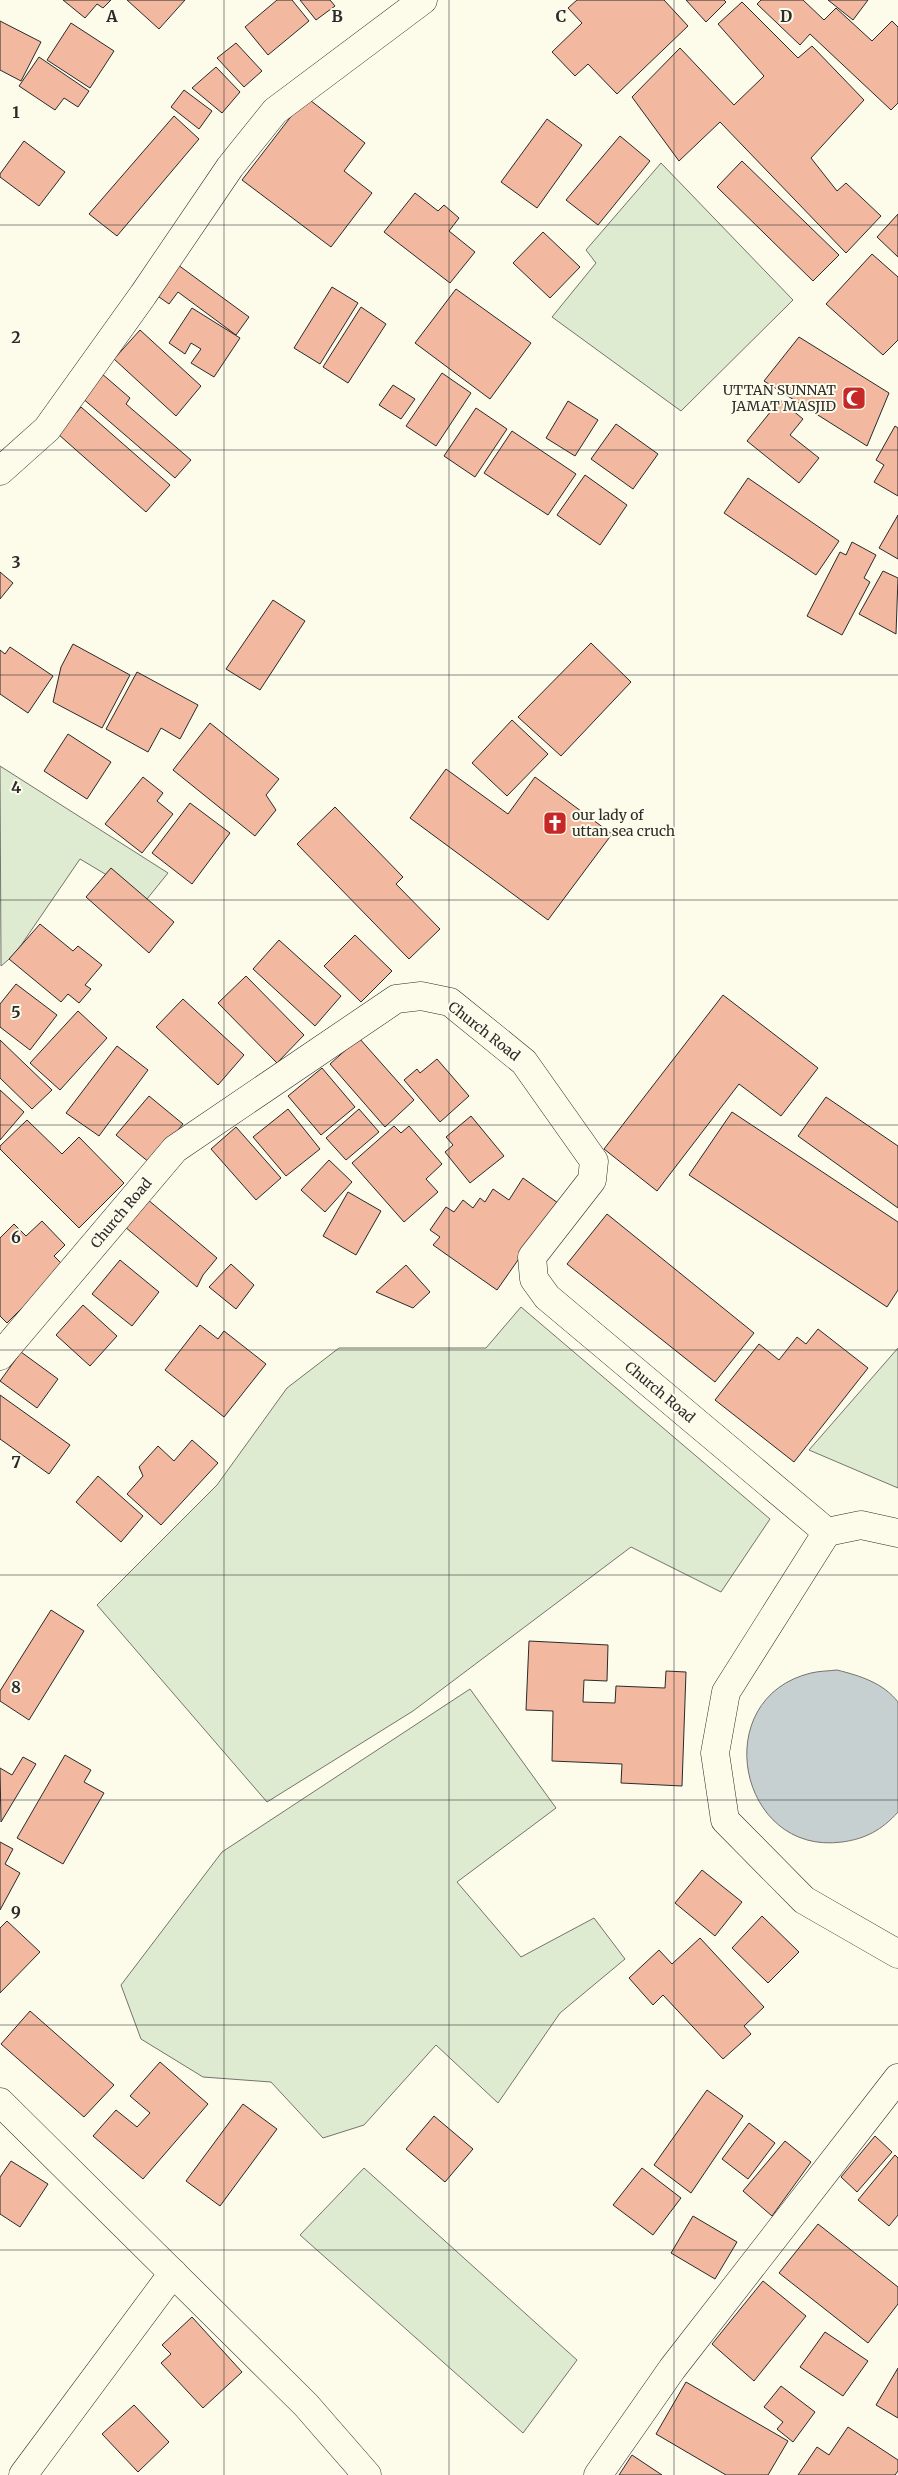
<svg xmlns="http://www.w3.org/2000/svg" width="898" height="2475" font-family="Merriweather,serif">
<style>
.green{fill:#deebd1;stroke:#74746e}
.water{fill:#c7d0d0;stroke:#74746e}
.building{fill:#f2b8a0;stroke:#2b2b2b}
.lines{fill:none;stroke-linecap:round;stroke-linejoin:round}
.minor-casing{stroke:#2b2b2b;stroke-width:29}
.tertiary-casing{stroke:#2b2b2b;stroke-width:29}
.minor{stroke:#fdfbea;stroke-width:28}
.tertiary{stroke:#fdfbea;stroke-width:28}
.grid{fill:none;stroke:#2b2b2b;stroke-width:1;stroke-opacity:0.55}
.labels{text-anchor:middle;stroke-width:4;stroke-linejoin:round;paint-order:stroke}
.poi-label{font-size:14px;fill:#2b2b2b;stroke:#fdfbea;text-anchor:end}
.street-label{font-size:14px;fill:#2b2b2b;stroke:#fdfbea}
.grid-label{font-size:16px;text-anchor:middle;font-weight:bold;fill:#2b2b2b;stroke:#fdfbea;stroke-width:4;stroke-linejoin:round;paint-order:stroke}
</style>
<rect width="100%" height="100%" fill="#fdfbea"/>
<g class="green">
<path d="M 661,163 L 793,300 L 681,411 L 552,317 L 596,263 L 586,250 Z"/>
<path d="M 0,766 L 168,873 L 147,899 L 80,859 L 15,954 L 1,966 Z"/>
<path d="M 521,1307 L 770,1519 L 721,1592 L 631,1547 L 413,1711 L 267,1802 L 97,1605 L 217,1485 L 287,1388 L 339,1348 L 486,1348 Z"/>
<path d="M 898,1348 L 898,1488 L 809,1450 Z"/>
<path d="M 470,1689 L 556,1808 L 457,1882 L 521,1957 L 594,1918 L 625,1959 L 560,2013 L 498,2103 L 436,2045 L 364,2125 L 323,2138 L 271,2082 L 203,2077 L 141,2039 L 121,1985 L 222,1852 Z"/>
<path d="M 364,2168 L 577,2360 L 523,2433 L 300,2235 Z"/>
</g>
<path class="water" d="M 837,1670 C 861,1676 883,1683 898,1702 L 898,1812 C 882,1830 865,1839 842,1842 C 738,1856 707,1698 811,1673 C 819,1671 829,1671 837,1670 Z"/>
<g class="building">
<path d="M 63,0 L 111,0 L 103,8 L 97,4 L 85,18 Z"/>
<path d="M 127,0 L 185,0 L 159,29 Z"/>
<path d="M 277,0 L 292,0 L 309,21 L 268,55 L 245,27 Z"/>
<path d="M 300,0 L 330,0 L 335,6 L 316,20 Z"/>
<path d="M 577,0 L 664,0 L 688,26 L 617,94 L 588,64 L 575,76 L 552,52 L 582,23 L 568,8 Z"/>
<path d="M 686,0 L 724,0 L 726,2 L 706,22 Z"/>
<path d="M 761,0 L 803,0 L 824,20 L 836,8 L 872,41 L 892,21 L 898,27 L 898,103 L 891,110 L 810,34 L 800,45 L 757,4 Z"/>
<path d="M 828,0 L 868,0 L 853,20 Z"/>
<path d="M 742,2 L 798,58 L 812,46 L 864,100 L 811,158 L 837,191 L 846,183 L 881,216 L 846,253 L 720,122 L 679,161 L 632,97 L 680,48 L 734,105 L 764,76 L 718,24 Z"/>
<path d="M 0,21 L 41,42 L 21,81 L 0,70 Z"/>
<path d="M 71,23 L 114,51 L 90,88 L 47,60 Z"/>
<path d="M 236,43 L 262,71 L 244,87 L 217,58 Z"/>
<path d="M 39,57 L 89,91 L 78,107 L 64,98 L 55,110 L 19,86 Z"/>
<path d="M 216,67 L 240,92 L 222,113 L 192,88 Z"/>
<path d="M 184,90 L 212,111 L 199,129 L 171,107 Z"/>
<path d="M 306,97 L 365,143 L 344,171 L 372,193 L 331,247 L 242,180 Z"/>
<path d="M 174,116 L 199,139 L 117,236 L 89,214 Z"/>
<path d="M 547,119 L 582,145 L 537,208 L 501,182 Z"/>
<path d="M 620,136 L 650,161 L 598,225 L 566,200 Z"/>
<path d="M 24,141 L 65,172 L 39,206 L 0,177 L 0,174 Z"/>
<path d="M 742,161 L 839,255 L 813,281 L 717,187 Z"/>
<path d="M 415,193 L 438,211 L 444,205 L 459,218 L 449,231 L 475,252 L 450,283 L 384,232 Z"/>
<path d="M 898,214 L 898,257 L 877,237 Z"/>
<path d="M 543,232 L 580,267 L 550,298 L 513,263 Z"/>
<path d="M 872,254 L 898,277 L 898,340 L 883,355 L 826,304 Z"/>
<path d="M 174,262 L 249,317 L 236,335 L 178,292 L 169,304 L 152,292 Z"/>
<path d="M 332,287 L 358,303 L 320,364 L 294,348 Z"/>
<path d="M 456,289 L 531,343 L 490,399 L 415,343 Z"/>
<path d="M 361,307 L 386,324 L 348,383 L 323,367 Z"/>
<path d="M 192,308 L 240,338 L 214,377 L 191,363 L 201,349 L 191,343 L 185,354 L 169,343 Z"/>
<path d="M 140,330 L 201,386 L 176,416 L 114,359 Z"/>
<path d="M 799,337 L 889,393 L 867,446 L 764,381 Z"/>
<path d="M 101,373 L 130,398 L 126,404 L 191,460 L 175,478 L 81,397 Z"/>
<path d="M 442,373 L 471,393 L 436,446 L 406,426 Z"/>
<path d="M 393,385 L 415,399 L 401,419 L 379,405 Z"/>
<path d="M 780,400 L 803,419 L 790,435 L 819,458 L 799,483 L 747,441 Z"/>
<path d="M 568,401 L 598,420 L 575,456 L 546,438 Z"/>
<path d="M 81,407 L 170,485 L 146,512 L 58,434 Z"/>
<path d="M 476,408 L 507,429 L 475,477 L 444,456 Z"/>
<path d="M 616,424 L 658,454 L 633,489 L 591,459 Z"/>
<path d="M 895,426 L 898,428 L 898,496 L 874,482 L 884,465 L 876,460 Z"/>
<path d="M 512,431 L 576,474 L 548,515 L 484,473 Z"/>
<path d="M 585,475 L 627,505 L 600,545 L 557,515 Z"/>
<path d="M 748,478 L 839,541 L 816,575 L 724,513 Z"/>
<path d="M 898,515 L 898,559 L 879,548 Z"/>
<path d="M 852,542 L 876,555 L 864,578 L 870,582 L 842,635 L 807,616 L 840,552 L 846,555 Z"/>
<path d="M 883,571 L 898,578 L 896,634 L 859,614 Z"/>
<path d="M 0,572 L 13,583 L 0,599 Z"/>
<path d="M 273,600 L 305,621 L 260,690 L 226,669 Z"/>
<path d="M 591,643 L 631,682 L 561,756 L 518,717 Z"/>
<path d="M 73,644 L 130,675 L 102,728 L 53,702 L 61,667 Z"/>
<path d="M 10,647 L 53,676 L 28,713 L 0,694 L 0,650 L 5,654 Z"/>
<path d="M 137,672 L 198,705 L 180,739 L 161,728 L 148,752 L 106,729 Z"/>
<path d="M 512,720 L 548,754 L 507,796 L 472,763 Z"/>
<path d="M 210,723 L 279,779 L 266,795 L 276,810 L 255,836 L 173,770 Z"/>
<path d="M 68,734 L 111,762 L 87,799 L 44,771 Z"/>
<path d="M 446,769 L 508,814 L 535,777 L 612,834 L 548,920 L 410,818 Z"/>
<path d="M 143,777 L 163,793 L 157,801 L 173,814 L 142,853 L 105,824 Z"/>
<path d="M 190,803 L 230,833 L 192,884 L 152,853 Z"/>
<path d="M 335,807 L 403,877 L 396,884 L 440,929 L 409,959 L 297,844 Z"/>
<path d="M 111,868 L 174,922 L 149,953 L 86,897 Z"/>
<path d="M 40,924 L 73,951 L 78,946 L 102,965 L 85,985 L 91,989 L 79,1003 L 68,994 L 61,1002 L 9,959 Z"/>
<path d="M 355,935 L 392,971 L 361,1002 L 324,966 Z"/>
<path d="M 279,940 L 341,996 L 315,1026 L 253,969 Z"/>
<path d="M 246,976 L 304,1035 L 277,1063 L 218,1003 Z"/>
<path d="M 16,984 L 57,1015 L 30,1050 L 0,1027 L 0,1004 Z"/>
<path d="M 723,995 L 818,1068 L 781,1116 L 739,1084 L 657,1191 L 604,1149 Z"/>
<path d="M 183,999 L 244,1055 L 218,1085 L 156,1027 Z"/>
<path d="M 78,1011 L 107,1038 L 60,1090 L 30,1063 Z"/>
<path d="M 359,1038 L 414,1100 L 385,1127 L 330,1064 Z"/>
<path d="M 0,1040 L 52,1090 L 32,1109 L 0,1078 Z"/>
<path d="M 117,1046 L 148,1070 L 99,1136 L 66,1113 Z"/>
<path d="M 437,1059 L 469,1096 L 440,1122 L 404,1080 L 417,1069 L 420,1073 Z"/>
<path d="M 322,1068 L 355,1107 L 321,1135 L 288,1096 Z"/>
<path d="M 0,1090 L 24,1112 L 0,1140 Z"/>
<path d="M 149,1096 L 183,1124 L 150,1163 L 116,1135 Z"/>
<path d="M 826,1097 L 898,1146 L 898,1208 L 798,1136 Z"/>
<path d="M 288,1109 L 320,1149 L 286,1176 L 253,1137 Z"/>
<path d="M 359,1109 L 379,1132 L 346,1160 L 326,1138 Z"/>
<path d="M 732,1112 L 898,1222 L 898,1290 L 887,1307 L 689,1175 Z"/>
<path d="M 471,1116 L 504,1156 L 470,1183 L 445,1152 L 453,1145 L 446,1137 Z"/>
<path d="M 27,1120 L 62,1154 L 79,1137 L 124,1183 L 79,1228 L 0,1149 L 0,1146 Z"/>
<path d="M 394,1126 L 401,1133 L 409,1126 L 442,1164 L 426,1179 L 438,1192 L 404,1222 L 352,1163 Z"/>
<path d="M 236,1127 L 281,1178 L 256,1200 L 211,1149 Z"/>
<path d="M 329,1160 L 352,1182 L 325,1212 L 301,1190 Z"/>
<path d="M 523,1178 L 558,1203 L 497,1290 L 433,1245 L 440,1237 L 430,1230 L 446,1207 L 454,1212 L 463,1200 L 473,1208 L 480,1198 L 485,1202 L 493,1189 L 509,1200 Z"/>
<path d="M 348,1192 L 381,1211 L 356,1255 L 323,1236 Z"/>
<path d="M 147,1199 L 217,1258 L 203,1275 L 197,1287 L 125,1227 Z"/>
<path d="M 607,1214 L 754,1333 L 715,1382 L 567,1264 Z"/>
<path d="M 42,1221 L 65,1245 L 54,1256 L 64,1266 L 7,1323 L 0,1316 L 0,1238 L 14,1224 L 26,1236 Z"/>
<path d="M 120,1260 L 159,1292 L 132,1326 L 92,1294 Z"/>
<path d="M 231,1264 L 254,1285 L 236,1309 L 209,1287 Z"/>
<path d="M 406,1265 L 430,1292 L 413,1308 L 376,1292 Z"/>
<path d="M 83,1305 L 117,1336 L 90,1366 L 56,1335 Z"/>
<path d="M 200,1325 L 218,1339 L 224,1331 L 266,1364 L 224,1417 L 165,1370 Z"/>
<path d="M 818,1329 L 868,1368 L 794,1462 L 715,1400 L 759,1344 L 779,1360 L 797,1337 L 806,1344 Z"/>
<path d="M 21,1352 L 58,1379 L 37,1408 L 0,1381 Z"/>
<path d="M 0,1395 L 70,1445 L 49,1474 L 0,1439 Z"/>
<path d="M 192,1440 L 218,1463 L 161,1525 L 127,1494 L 143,1476 L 139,1467 L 158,1446 L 174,1461 Z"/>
<path d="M 98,1476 L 143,1516 L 121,1542 L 76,1502 Z"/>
<path d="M 51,1610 L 84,1631 L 29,1720 L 0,1701 L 0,1691 Z"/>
<path d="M 529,1641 L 608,1645 L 607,1681 L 584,1680 L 583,1702 L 615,1703 L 616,1686 L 665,1688 L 666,1671 L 686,1672 L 682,1786 L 621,1783 L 622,1764 L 552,1761 L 553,1711 L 526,1710 Z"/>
<path d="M 65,1755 L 91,1770 L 84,1782 L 104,1793 L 63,1864 L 17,1838 Z"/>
<path d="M 23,1757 L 36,1764 L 1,1822 L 0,1768 L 12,1775 Z"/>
<path d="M 0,1842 L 13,1849 L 5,1864 L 20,1873 L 0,1910 Z"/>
<path d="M 702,1870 L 742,1902 L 715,1936 L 675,1903 Z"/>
<path d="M 762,1916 L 799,1952 L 768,1983 L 732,1948 Z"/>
<path d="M 7,1921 L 40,1952 L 0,1993 L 0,1928 Z"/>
<path d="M 700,1938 L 764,2007 L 744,2026 L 751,2034 L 723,2059 L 663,1995 L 653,2005 L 629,1978 L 659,1950 L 672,1964 Z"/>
<path d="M 30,2011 L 114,2085 L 84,2117 L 1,2044 Z"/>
<path d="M 160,2062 L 208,2104 L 143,2179 L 93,2136 L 116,2110 L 137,2127 L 150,2113 L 130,2096 Z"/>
<path d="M 707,2090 L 743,2116 L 691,2193 L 654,2165 Z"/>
<path d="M 243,2104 L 277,2129 L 220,2206 L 186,2181 Z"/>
<path d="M 434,2116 L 473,2149 L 445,2182 L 406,2149 Z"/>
<path d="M 749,2123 L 775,2143 L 748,2179 L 722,2159 Z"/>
<path d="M 875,2136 L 892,2152 L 857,2192 L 841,2177 Z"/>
<path d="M 785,2141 L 811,2162 L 772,2216 L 743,2191 Z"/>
<path d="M 895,2155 L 898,2158 L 898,2215 L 889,2226 L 858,2200 Z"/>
<path d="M 11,2161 L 48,2184 L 20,2227 L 0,2214 L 0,2177 Z"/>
<path d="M 642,2168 L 681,2198 L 653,2235 L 613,2205 Z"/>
<path d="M 693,2216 L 737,2242 L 715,2279 L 671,2253 Z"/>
<path d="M 818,2224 L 898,2287 L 898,2304 L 868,2343 L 779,2273 Z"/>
<path d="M 763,2281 L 806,2316 L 754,2381 L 712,2344 Z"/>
<path d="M 192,2317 L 242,2372 L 203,2408 L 161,2363 L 171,2354 L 162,2345 Z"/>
<path d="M 825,2332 L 868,2361 L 843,2396 L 800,2367 Z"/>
<path d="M 898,2368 L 898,2418 L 876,2405 Z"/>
<path d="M 686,2382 L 788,2441 L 768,2475 L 726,2475 L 656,2434 Z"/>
<path d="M 781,2386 L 815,2412 L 793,2442 L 777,2429 L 783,2422 L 764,2407 Z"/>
<path d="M 134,2405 L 169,2442 L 138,2472 L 102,2434 Z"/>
<path d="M 848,2427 L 898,2460 L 898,2471 L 895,2475 L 798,2475 L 817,2447 L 829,2455 Z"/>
<path d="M 632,2455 L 662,2475 L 619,2475 Z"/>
</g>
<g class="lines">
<g class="minor-casing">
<g id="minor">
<path d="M 0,1356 L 175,1149 L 396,999 L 421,996 L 450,1002 L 524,1062 L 594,1161 L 592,1180 L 532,1257 L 534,1279 L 547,1297 L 827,1532"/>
<path d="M 827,1532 L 726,1692 L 715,1753 L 725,1820 L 804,1900 L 898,1954"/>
<path d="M 827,1532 L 861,1525 L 898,1533"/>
<path d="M 23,2475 L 173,2273"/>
<path d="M 598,2475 L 672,2369 L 898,2078"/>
</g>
</g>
<g class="tertiary-casing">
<g id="tertiary">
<path d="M 0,471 L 47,429 L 143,295 L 230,167 L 275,111 L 423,0"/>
<path d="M 0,2102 L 306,2405 L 367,2475"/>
</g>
</g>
<use href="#minor" class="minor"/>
<use href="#tertiary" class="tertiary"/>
</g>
<path class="grid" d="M 224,0 L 224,2475M 449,0 L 449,2475M 674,0 L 674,2475M 0,225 L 898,225M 0,450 L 898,450M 0,675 L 898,675M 0,900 L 898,900M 0,1125 L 898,1125M 0,1350 L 898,1350M 0,1575 L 898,1575M 0,1800 L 898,1800M 0,2025 L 898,2025M 0,2250 L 898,2250"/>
<defs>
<g id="mosque-square" transform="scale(1.25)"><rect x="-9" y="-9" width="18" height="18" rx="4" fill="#c62828" stroke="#fdfbea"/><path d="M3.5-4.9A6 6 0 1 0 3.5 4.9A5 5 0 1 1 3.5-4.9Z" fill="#fff"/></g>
<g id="church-square" transform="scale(1.25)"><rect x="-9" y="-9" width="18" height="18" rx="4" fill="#c62828" stroke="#fdfbea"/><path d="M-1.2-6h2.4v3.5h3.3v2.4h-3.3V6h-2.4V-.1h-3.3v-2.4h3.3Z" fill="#fff"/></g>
</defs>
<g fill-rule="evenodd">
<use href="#mosque-square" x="854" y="398"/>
<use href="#church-square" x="555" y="823"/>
</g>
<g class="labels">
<g class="poi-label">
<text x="836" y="395">UTTAN SUNNAT<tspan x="836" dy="16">JAMAT MASJID</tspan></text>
<text x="572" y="820" text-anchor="start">our lady of<tspan x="572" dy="16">uttan sea cruch</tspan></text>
</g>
<g class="street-label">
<text transform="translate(484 1031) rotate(38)" y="5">Church Road</text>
<text transform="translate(121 1213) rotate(-50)" y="5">Church Road</text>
<text transform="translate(660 1392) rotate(40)" y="5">Church Road</text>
</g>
</g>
<g class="grid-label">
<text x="112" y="22">A</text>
<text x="337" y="22">B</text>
<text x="561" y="22">C</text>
<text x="786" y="22">D</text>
<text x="16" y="118">1</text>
<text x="16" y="343">2</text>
<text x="16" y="568">3</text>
<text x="16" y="793">4</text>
<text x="16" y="1018">5</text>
<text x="16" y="1243">6</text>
<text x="16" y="1468">7</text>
<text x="16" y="1693">8</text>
<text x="16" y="1918">9</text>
</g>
</svg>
